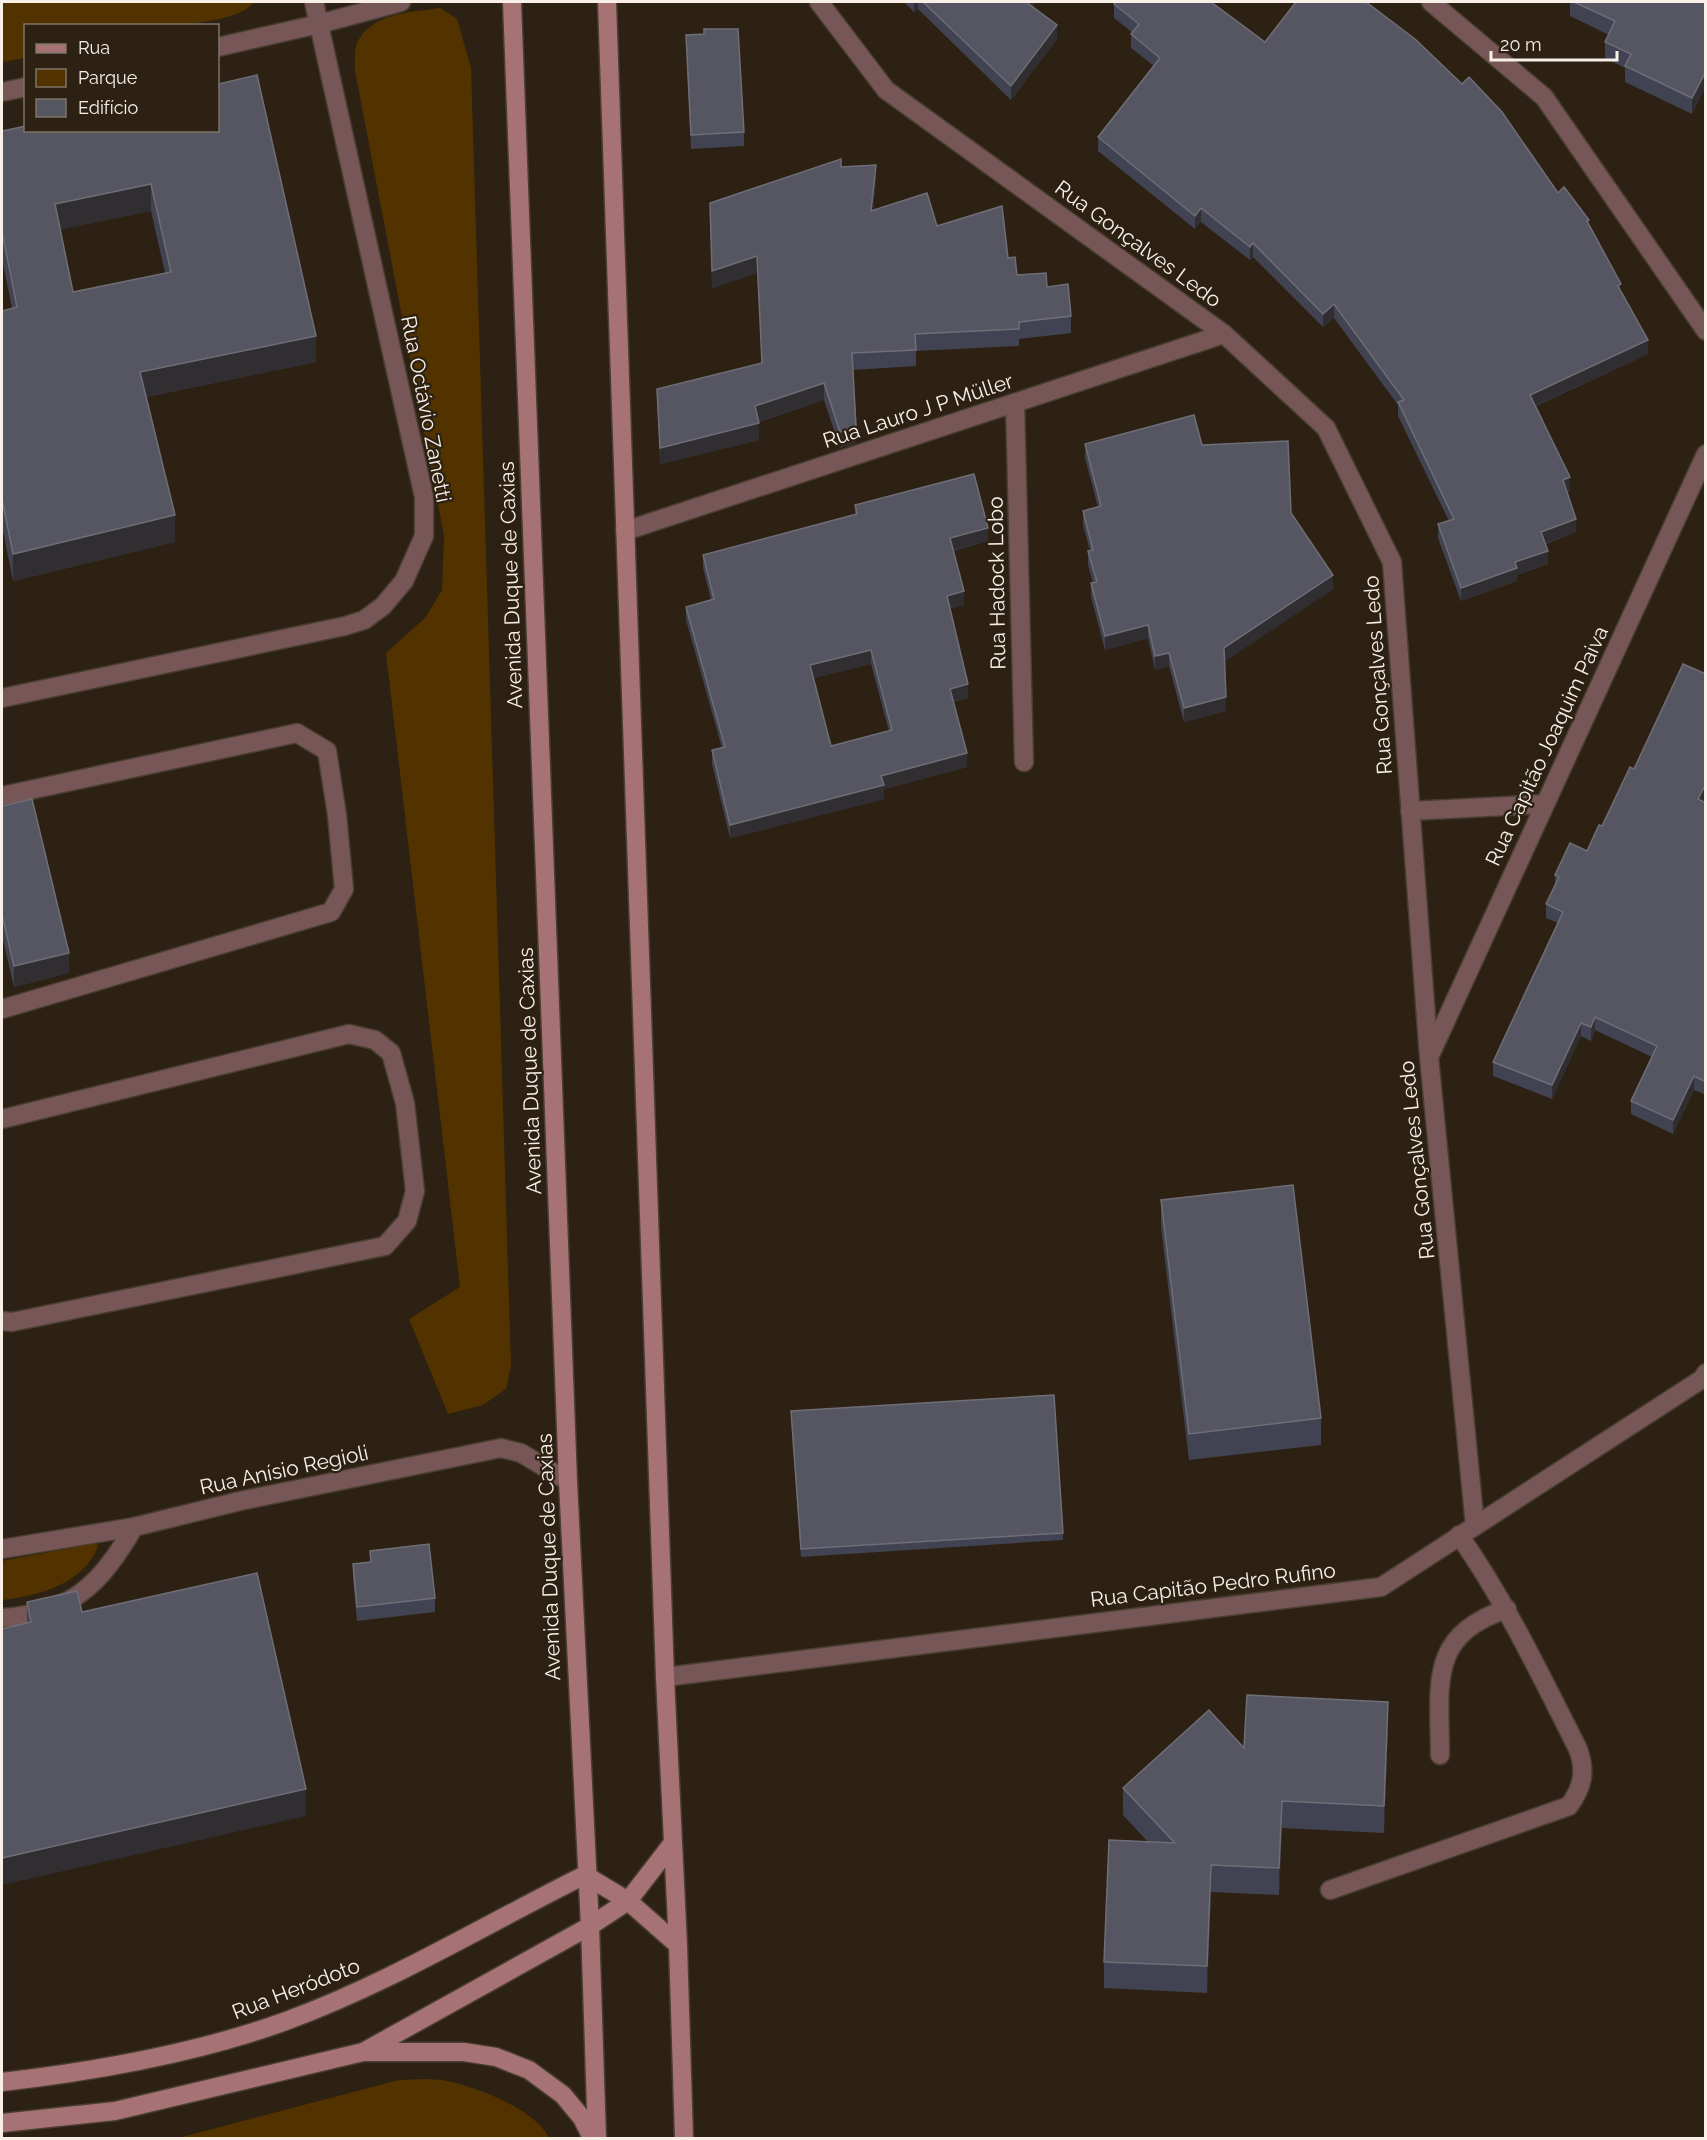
<svg xmlns="http://www.w3.org/2000/svg" width="1707" height="2140" font-family="Raleway,sans-serif">
<style>
.green{fill:#523300}
.lines{fill:none;stroke-linecap:round;stroke-linejoin:round}
.lane-casing{stroke:#493e30;stroke-width:21}
.street-casing{stroke:#493e30;stroke-width:21}
.secondary-casing{stroke:#493e30;stroke-width:21}
.lane{stroke:#775657;stroke-width:18}
.street{stroke:#775657;stroke-width:18}
.secondary{stroke:#a67274;stroke-width:18}
.wall{fill:#424352;fill-rule:evenodd}
.shaded-wall{fill:#312e32}
.building{fill:#555662;stroke:#6f6e77;stroke-width:1.5;fill-rule:evenodd}
.labels{text-anchor:middle;stroke-width:4.5;stroke-linejoin:round;paint-order:stroke}
.street-label{font-size:21px;fill:#f8f0e7;stroke:#2c2112}
</style>
<rect width="100%" height="100%" fill="#2c2112"/>
<g class="green">
<path d="M 2,2 L 254,2 C 230,36 69,26 26,26 L 25,58 L 2,62 Z"/>
<path d="M 440,8 L 457,19 L 471,68 L 511,1366 L 506,1389 L 483,1405 L 448,1414 L 409,1319 L 460,1287 L 386,653 L 425,618 L 442,590 L 444,536 L 355,71 C 355,63 354,50 357,43 C 371,13 412,12 440,8 Z"/>
<path d="M 96,1543 L 98,1546 C 84,1584 38,1596 2,1600 L 2,1561 Z"/>
<path d="M 399,2080 C 414,2080 431,2078 446,2081 C 475,2086 537,2110 549,2138 L 178,2138 Z"/>
</g>
<g class="lines">
<g class="lane-casing">
<g id="lane">
<path d="M 218,47 L 319,24"/>
<path d="M 2,92 L 26,87"/>
<path d="M 2,796 L 297,733 L 327,751 L 337,815 L 344,889 L 331,912 L 2,1009"/>
<path d="M 2,1119 L 349,1034 L 375,1040 L 391,1053 L 405,1103 L 415,1191 L 407,1221 L 385,1246 L 12,1322 L 2,1321"/>
<path d="M 2,1618 C 72,1613 100,1585 134,1527"/>
<path d="M 1440,1755 C 1440,1685 1427,1635 1507,1609"/>
<path d="M 1330,1890 L 1569,1806 C 1583,1787 1586,1771 1578,1749 C 1541,1676 1506,1602 1459,1535"/>
</g>
</g>
<g class="street-casing">
<g id="street">
<path d="M 819,2 L 886,90 L 1224,334 L 1326,428 L 1392,562 L 1429,1057 L 1475,1526"/>
<path d="M 1431,2 L 1544,97 L 1706,331"/>
<path d="M 319,24 L 401,2"/>
<path d="M 1015,403 L 1024,762"/>
<path d="M 625,531 L 1224,334"/>
<path d="M 2,698 L 345,626 L 364,620 L 383,606 L 404,581 L 424,536 L 424,497 L 314,2"/>
<path d="M 1410,811 L 1545,804"/>
<path d="M 1430,1055 L 1706,454"/>
<path d="M 2,1549 L 134,1527 L 240,1501 L 501,1448 L 521,1453 L 568,1481"/>
<path d="M 665,1677 L 1381,1587 L 1702,1379 L 1706,1373"/>
</g>
</g>
<g class="secondary-casing">
<g id="secondary">
<path d="M 512,2 L 568,1481 L 590,1926 L 597,2138"/>
<path d="M 607,2 L 665,1677 L 678,1945 L 684,2138"/>
<path d="M 585,1875 L 628,1901 L 678,1945"/>
<path d="M 365,2051 L 590,1926 L 628,1901 L 672,1844"/>
<path d="M 2,2082 C 97,2071 195,2054 286,2021 C 390,1983 486,1924 585,1875"/>
<path d="M 2,2123 L 115,2111 L 363,2052 L 464,2052 L 496,2057 L 529,2070 L 563,2095 L 582,2118 L 592,2138"/>
</g>
</g>
<use href="#lane" class="lane"/>
<use href="#street" class="street"/>
<use href="#secondary" class="secondary"/>
</g>
<g class="wall">
<path d="M 904,2 L 1037,2 L 1032,6 L 1057,39 L 1011,100 L 918,9 L 914,12 Z"/>
<path d="M 1116,2 L 1214,2 L 1213,3 L 1265,42 L 1369,2 L 1369,4 L 1558,193 L 1589,226 L 1621,291 L 1648,354 L 1536,406 L 1570,491 L 1567,492 L 1576,532 L 1546,544 L 1548,564 L 1517,575 L 1517,581 L 1461,601 L 1438,538 L 1438,524 L 1449,521 L 1398,416 L 1398,405 L 1334,318 L 1323,327 L 1253,257 L 1250,260 L 1201,222 L 1195,229 L 1098,151 L 1098,137 L 1154,66 L 1131,48 L 1131,34 L 1133,33 L 1114,18 L 1114,4 Z"/>
<path d="M 1570,2 L 1706,2 L 1692,114 L 1625,82 L 1625,68 L 1605,58 L 1605,42 L 1609,35 L 1570,16 Z"/>
<path d="M 686,35 L 744,132 L 744,146 L 691,149 Z"/>
<path d="M 218,130 L 316,362 L 146,397 L 175,542 L 13,581 L 2,526 L 2,311 L 12,308 L 2,259 L 2,131 ZM 151,211 L 165,273 L 73,292 L 60,229 Z"/>
<path d="M 841,167 L 876,182 L 873,211 L 937,226 L 1008,258 L 1017,275 L 1047,287 L 1071,316 L 1071,333 L 1019,339 L 1019,346 L 916,351 L 916,366 L 853,370 L 856,443 L 840,448 L 824,400 L 759,422 L 759,440 L 660,464 L 657,389 L 762,363 L 757,273 L 712,288 L 710,203 Z"/>
<path d="M 1706,178 L 1706,196 L 1704,195 L 1704,181 Z"/>
<path d="M 1085,444 L 1202,445 L 1291,513 L 1333,589 L 1225,661 L 1226,711 L 1184,722 L 1169,666 L 1155,670 L 1148,638 L 1105,650 L 1091,597 L 1091,583 L 1093,583 L 1088,565 L 1088,551 L 1090,551 L 1083,525 L 1083,511 L 1098,507 L 1085,458 Z"/>
<path d="M 855,505 L 988,541 L 953,551 L 964,605 L 950,608 L 968,698 L 953,702 L 967,767 L 884,789 L 884,799 L 730,838 L 712,764 L 712,750 L 722,748 L 686,620 L 686,607 L 711,600 L 703,568 L 703,555 L 855,514 ZM 871,664 L 889,731 L 831,746 L 814,678 Z"/>
<path d="M 1706,674 L 1706,797 L 1703,802 L 1706,803 L 1706,1095 L 1694,1090 L 1673,1134 L 1631,1114 L 1631,1101 L 1652,1057 L 1595,1030 L 1591,1041 L 1581,1036 L 1552,1099 L 1493,1076 L 1493,1062 L 1558,923 L 1546,918 L 1546,904 L 1555,885 L 1555,875 L 1587,851 L 1602,826 L 1634,769 Z"/>
<path d="M 2,806 L 69,973 L 14,987 L 2,936 Z"/>
<path d="M 1161,1200 L 1321,1418 L 1321,1445 L 1189,1460 L 1161,1227 Z"/>
<path d="M 791,1411 L 1063,1533 L 1063,1540 L 801,1557 Z"/>
<path d="M 370,1551 L 435,1598 L 435,1612 L 357,1621 L 353,1578 L 353,1564 L 370,1562 Z"/>
<path d="M 27,1602 L 82,1612 L 306,1816 L 27,1623 Z"/>
<path d="M 1388,1728 L 1384,1833 L 1282,1828 L 1279,1895 L 1211,1892 L 1207,1993 L 1104,1988 L 1104,1962 L 1148,1842 L 1123,1815 L 1123,1788 L 1244,1748 Z"/>
</g>
<g class="shaded-wall">
<path d="M 914,2 L 918,2 L 918,9 L 914,12 Z"/>
<path d="M 1025,2 L 1037,2 L 1025,14 Z"/>
<path d="M 1057,25 L 1057,39 L 1011,100 L 1011,86 Z"/>
<path d="M 1706,71 L 1706,87 L 1692,114 L 1692,98 Z"/>
<path d="M 876,165 L 876,182 L 871,228 L 871,211 Z"/>
<path d="M 151,184 L 151,211 L 55,231 L 55,204 Z"/>
<path d="M 1201,208 L 1201,222 L 1195,229 L 1195,216 Z"/>
<path d="M 1253,243 L 1253,257 L 1250,260 L 1250,247 Z"/>
<path d="M 757,256 L 757,273 L 712,288 L 712,271 Z"/>
<path d="M 1334,304 L 1334,318 L 1323,327 L 1323,314 Z"/>
<path d="M 316,336 L 316,362 L 140,398 L 140,372 Z"/>
<path d="M 1648,340 L 1648,354 L 1530,408 L 1530,395 Z"/>
<path d="M 824,383 L 824,400 L 755,423 L 755,406 Z"/>
<path d="M 759,423 L 759,440 L 660,464 L 660,448 Z"/>
<path d="M 856,426 L 856,443 L 840,448 L 840,432 Z"/>
<path d="M 1570,477 L 1570,491 L 1563,494 L 1563,480 Z"/>
<path d="M 175,515 L 175,542 L 13,581 L 13,554 Z"/>
<path d="M 1576,519 L 1576,532 L 1541,545 L 1541,532 Z"/>
<path d="M 988,528 L 988,541 L 950,551 L 950,538 Z"/>
<path d="M 1548,551 L 1548,564 L 1517,575 L 1517,581 L 1461,601 L 1461,588 L 1515,562 Z"/>
<path d="M 1333,575 L 1333,589 L 1224,662 L 1224,648 Z"/>
<path d="M 964,591 L 964,605 L 947,609 L 947,596 Z"/>
<path d="M 1148,625 L 1148,638 L 1105,650 L 1105,636 Z"/>
<path d="M 871,650 L 871,664 L 810,679 L 810,665 Z"/>
<path d="M 1169,653 L 1169,666 L 1155,670 L 1155,656 Z"/>
<path d="M 968,684 L 968,698 L 950,702 L 950,689 Z"/>
<path d="M 1226,697 L 1226,711 L 1184,722 L 1184,708 Z"/>
<path d="M 967,753 L 967,767 L 884,789 L 884,799 L 730,838 L 730,825 L 881,776 Z"/>
<path d="M 1706,784 L 1706,797 L 1698,813 L 1698,799 Z"/>
<path d="M 69,953 L 69,973 L 14,987 L 14,966 Z"/>
<path d="M 1595,1017 L 1595,1030 L 1591,1041 L 1591,1027 Z"/>
<path d="M 1581,1023 L 1581,1036 L 1552,1099 L 1552,1085 Z"/>
<path d="M 1694,1076 L 1694,1090 L 1673,1134 L 1673,1120 Z"/>
<path d="M 1388,1702 L 1388,1728 L 1384,1833 L 1384,1806 Z"/>
<path d="M 306,1789 L 306,1816 L 2,1885 L 2,1858 Z"/>
<path d="M 1282,1801 L 1282,1828 L 1279,1895 L 1279,1868 Z"/>
<path d="M 1211,1865 L 1211,1892 L 1207,1993 L 1207,1966 Z"/>
</g>
<g class="building">
<path d="M 923,2 L 1026,2 L 1057,25 L 1011,86 Z"/>
<path d="M 1116,2 L 1211,2 L 1265,42 L 1296,2 L 1366,2 L 1415,39 L 1462,84 L 1469,77 L 1502,112 L 1558,193 L 1564,187 L 1589,220 L 1587,221 L 1621,284 L 1618,286 L 1648,340 L 1530,395 L 1570,477 L 1563,480 L 1576,519 L 1541,532 L 1548,551 L 1515,562 L 1517,568 L 1461,588 L 1438,524 L 1454,519 L 1398,402 L 1404,400 L 1334,304 L 1323,314 L 1253,243 L 1250,247 L 1201,208 L 1195,216 L 1098,137 L 1160,58 L 1131,34 L 1139,24 L 1114,4 Z"/>
<path d="M 1574,2 L 1706,2 L 1706,71 L 1692,98 L 1625,66 L 1631,54 L 1605,42 L 1615,21 Z"/>
<path d="M 704,29 L 738,29 L 744,132 L 691,135 L 686,35 L 704,34 Z"/>
<path d="M 257,75 L 316,336 L 140,372 L 175,515 L 13,554 L 2,499 L 2,311 L 17,307 L 2,232 L 2,131 L 26,126 L 26,130 L 218,130 L 218,84 ZM 151,184 L 171,272 L 73,292 L 55,204 Z"/>
<path d="M 841,159 L 841,167 L 876,165 L 871,211 L 927,193 L 937,226 L 1002,206 L 1008,258 L 1015,257 L 1017,275 L 1046,273 L 1047,287 L 1068,284 L 1071,316 L 1019,322 L 1019,329 L 915,334 L 916,350 L 852,353 L 856,426 L 840,432 L 824,383 L 755,406 L 759,423 L 660,448 L 657,389 L 762,363 L 757,256 L 712,271 L 710,203 Z"/>
<path d="M 1194,415 L 1202,445 L 1288,441 L 1291,513 L 1333,575 L 1224,648 L 1226,697 L 1184,708 L 1169,653 L 1155,656 L 1148,625 L 1105,636 L 1091,583 L 1097,582 L 1088,551 L 1093,550 L 1083,511 L 1101,506 L 1085,444 Z"/>
<path d="M 974,474 L 988,528 L 950,538 L 964,591 L 947,596 L 968,684 L 950,689 L 967,753 L 881,776 L 884,785 L 730,825 L 712,750 L 725,747 L 686,607 L 714,599 L 703,555 L 857,514 L 855,505 ZM 871,650 L 892,730 L 831,746 L 810,665 Z"/>
<path d="M 1683,664 L 1706,674 L 1706,784 L 1698,799 L 1706,803 L 1706,1082 L 1694,1076 L 1673,1120 L 1631,1101 L 1657,1046 L 1595,1017 L 1591,1027 L 1581,1023 L 1552,1085 L 1493,1062 L 1563,912 L 1546,904 L 1559,877 L 1555,875 L 1570,843 L 1587,851 L 1599,825 L 1602,826 L 1630,767 L 1634,769 Z"/>
<path d="M 32,799 L 69,953 L 14,966 L 2,915 L 2,806 Z"/>
<path d="M 1293,1185 L 1321,1418 L 1189,1434 L 1161,1200 Z"/>
<path d="M 1054,1395 L 1063,1533 L 801,1549 L 791,1411 Z"/>
<path d="M 429,1544 L 435,1598 L 357,1607 L 353,1564 L 371,1562 L 370,1551 Z"/>
<path d="M 257,1573 L 306,1789 L 2,1858 L 2,1629 L 31,1622 L 27,1602 L 77,1591 L 82,1612 Z"/>
<path d="M 1247,1695 L 1388,1702 L 1384,1806 L 1282,1801 L 1279,1868 L 1211,1865 L 1207,1966 L 1104,1962 L 1109,1840 L 1175,1843 L 1123,1788 L 1209,1710 L 1244,1748 Z"/>
</g>
<g class="labels">
<g class="street-label">
<text transform="translate(1138 244) rotate(36)" y="7">Rua Gonçalves Ledo</text>
<text transform="translate(426 409) rotate(79)" y="7">Rua Octávio Zanetti</text>
<text transform="translate(918 411) rotate(-18)" y="7">Rua Lauro J P Müller</text>
<text transform="translate(997 583) rotate(-91)" y="7">Rua Hadock Lobo</text>
<text transform="translate(511 585) rotate(-92)" y="7">Avenida Duque de Caxias</text>
<text transform="translate(1378 675) rotate(-94)" y="7">Rua Gonçalves Ledo</text>
<text transform="translate(1547 746) rotate(-65)" y="7">Rua Capitão Joaquim Paiva</text>
<text transform="translate(530 1071) rotate(-92)" y="7">Avenida Duque de Caxias</text>
<text transform="translate(1417 1160) rotate(-96)" y="7">Rua Gonçalves Ledo</text>
<text transform="translate(284 1470) rotate(-12)" y="7">Rua Anísio Regioli</text>
<text transform="translate(549 1557) rotate(-92)" y="7">Avenida Duque de Caxias</text>
<text transform="translate(1213 1585) rotate(-7)" y="7">Rua Capitão Pedro Rufino</text>
<text transform="translate(296 1989) rotate(-21)" y="7">Rua Heródoto</text>
</g>
</g>
<rect width="1707" height="2140" fill="none" stroke="#f8f0e7" stroke-width="6"/>
<rect x="24" y="24" width="195" height="108" fill="#2c2112" stroke="#7e7467" stroke-width="1.5"/>
<rect x="36" y="44" width="30" height="9" fill="#a67274" stroke="#7e7467" stroke-width="1.5"/>
<text x="78" y="54" font-size="18" fill="#f8f0e7">Rua</text>
<rect x="36" y="69" width="30" height="18" fill="#523300" stroke="#7e7467" stroke-width="1.5"/>
<text x="78" y="84" font-size="18" fill="#f8f0e7">Parque</text>
<rect x="36" y="99" width="30" height="18" fill="#555662" stroke="#7e7467" stroke-width="1.5"/>
<text x="78" y="114" font-size="18" fill="#f8f0e7">Edifício</text>
<path d="M1491 51v9h126v-9" fill="none" stroke="#f8f0e7" stroke-width="3"/>
<text x="1500" y="51" font-size="18" fill="#f8f0e7" stroke="#2c2112" stroke-width="4.5" paint-order="stroke">20 m</text>
</svg>
